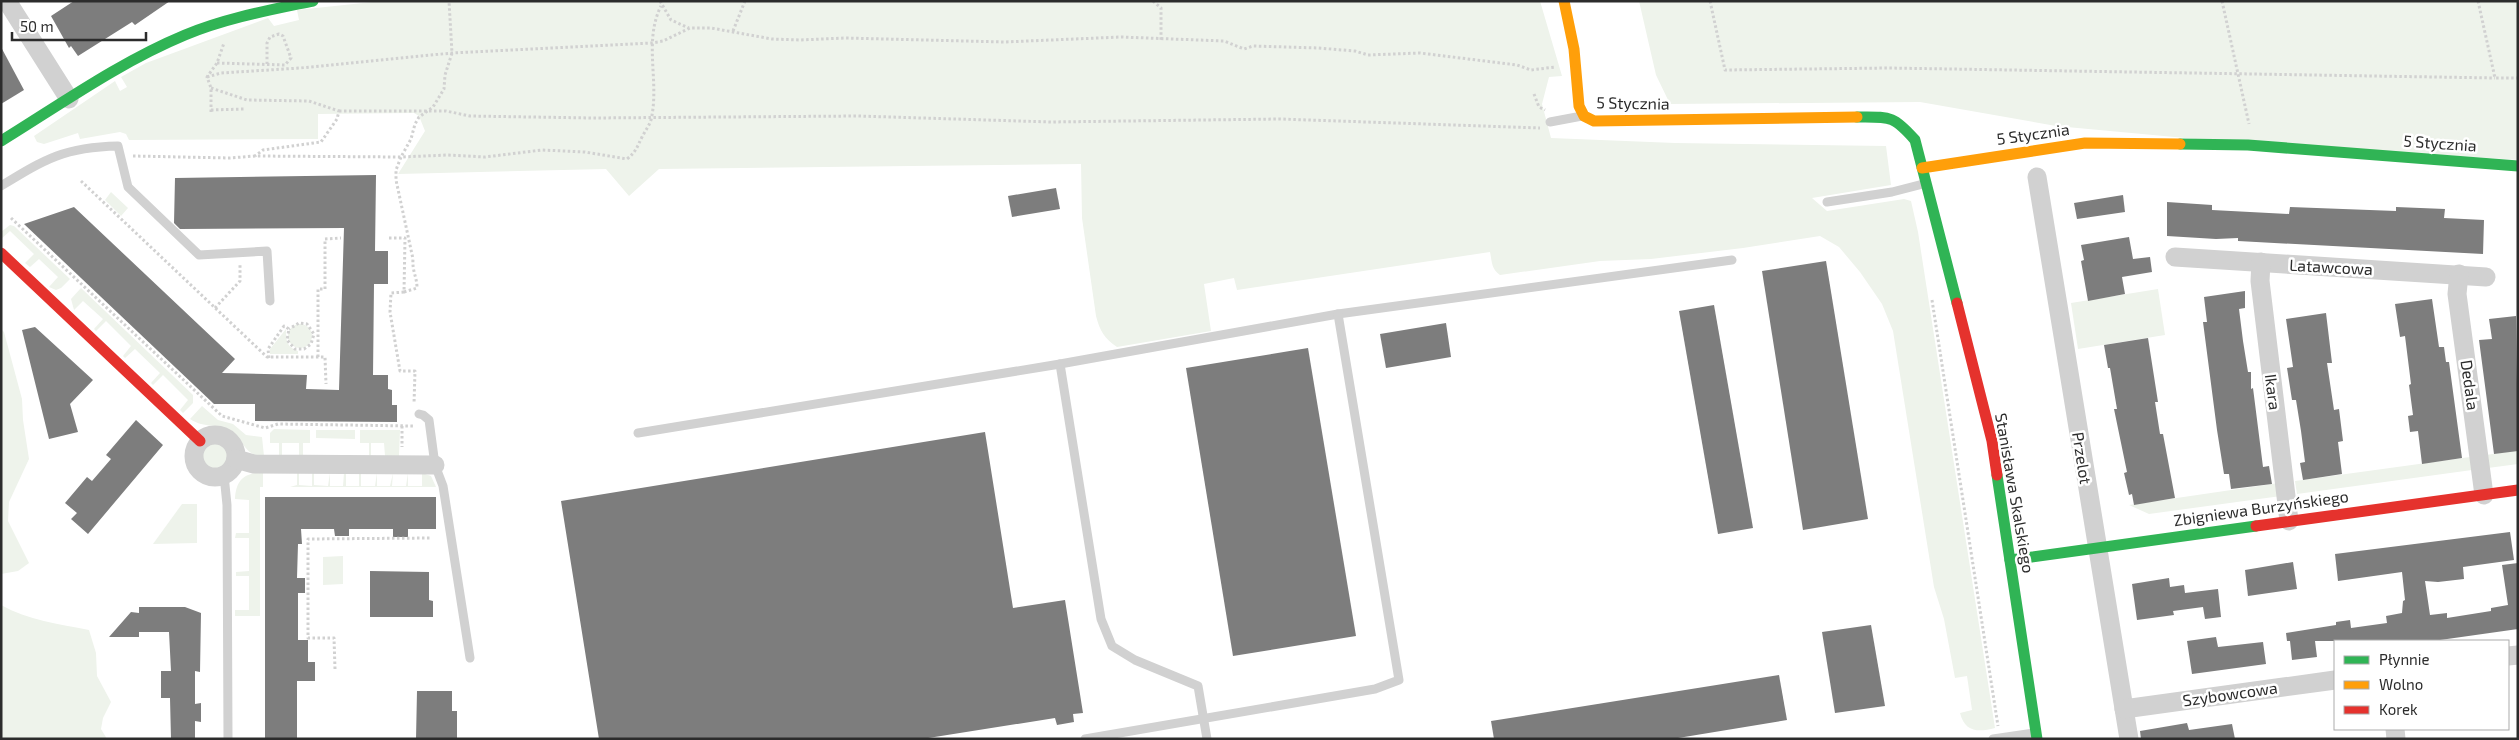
<svg xmlns="http://www.w3.org/2000/svg" width="2519" height="740" font-family="'Exo 2',sans-serif">
<style>
.green{fill:#eef3eb}
.building{fill:#7d7d7d}
.lines{fill:none;stroke-linecap:round;stroke-linejoin:round}
.path{stroke:#d1d1d1;stroke-width:3;stroke-dasharray:2.5 2.5;stroke-linecap:butt}
.lane{stroke:#d1d1d1;stroke-width:9}
.street{stroke:#d1d1d1;stroke-width:19}
.fast{stroke:#30b455;stroke-width:11}
.slow{stroke:#ff9f0a;stroke-width:11}
.jam{stroke:#e5322d;stroke-width:11}
.labels{text-anchor:middle;stroke-width:5;stroke-linejoin:round;paint-order:stroke}
.street-label{font-size:16px;fill:#2c2c2c;stroke:#fff}
</style>
<rect width="100%" height="100%" fill="#fff"/>
<g class="green">
<path d="M 382,1 L 1540,1 L 1562,76 L 1549,77 L 1542,104 L 1551,138 L 1675,143 L 1886,146 L 1891,185 L 1812,198 L 1827,211 L 1904,199 L 1911,201 L 1918,232 L 1995,728 C 1979,732 1965,733 1960,713 L 1972,710 L 1967,676 L 1955,678 L 1944,619 L 1934,587 L 1893,331 L 1882,304 L 1860,272 L 1839,247 L 1820,236 L 1743,248 L 1651,259 L 1600,261 L 1500,275 C 1491,269 1492,261 1490,252 L 1237,290 L 1234,278 L 1204,284 L 1211,331 L 1117,347 C 1104,338 1100,331 1096,316 L 1082,218 L 1081,164 L 659,169 L 629,196 L 606,169 L 398,174 L 425,131 L 419,116 L 414,113 L 318,114 L 318,139 L 129,140 L 126,134 L 120,132 L 80,139 L 78,133 L 44,144 L 37,142 L 34,136 L 115,81 L 120,91 L 127,87 L 121,77 L 146,63 L 268,18 L 274,26 L 299,20 L 297,10 Z"/>
<path d="M 1639,1 L 2518,1 L 2518,160 L 2196,139 L 2056,126 L 1920,102 L 1670,104 L 1656,75 Z"/>
<path d="M 111,192 L 128,208 L 121,216 L 105,200 Z"/>
<path d="M 10,225 L 14,226 L 70,279 L 61,288 L 56,290 L 49,287 L 58,277 L 39,259 L 30,267 L 25,263 L 34,254 L 10,231 L 1,239 L 1,232 Z"/>
<path d="M 81,288 L 193,395 L 193,403 L 183,413 L 180,410 L 188,400 L 163,375 L 153,385 L 151,383 L 160,373 L 135,349 L 125,358 L 123,356 L 131,346 L 106,321 L 96,331 L 94,329 L 103,319 L 83,301 L 74,310 L 71,299 Z"/>
<path d="M 2158,289 L 2165,335 L 2078,349 L 2071,303 Z"/>
<circle cx="300" cy="336" r="12"/>
<path d="M 1,329 L 4,332 L 22,399 L 23,420 L 29,459 L 9,502 L 8,521 L 29,563 L 18,571 L 1,574 Z"/>
<path d="M 286,329 C 286,339 286,347 298,351 L 298,354 L 270,354 L 270,349 Z"/>
<path d="M 202,406 L 218,420 L 233,424 L 246,435 L 262,437 L 264,456 C 244,456 245,441 231,431 C 219,423 205,429 190,419 Z"/>
<path d="M 274,429 L 310,430 L 310,443 L 303,443 L 303,455 L 299,456 L 299,443 L 282,443 L 282,455 L 279,455 L 279,443 L 270,443 L 270,433 Z"/>
<path d="M 316,430 L 355,430 L 355,439 L 316,438 Z"/>
<path d="M 360,430 L 400,430 L 399,456 L 385,456 L 384,443 L 371,443 L 371,456 L 369,456 L 369,443 L 360,443 Z"/>
<circle cx="215" cy="456" r="13"/>
<path d="M 2518,450 L 2518,464 L 2488,468 L 2486,455 Z"/>
<path d="M 2470,457 L 2472,470 L 2297,494 L 2295,481 Z"/>
<path d="M 263,472 L 263,487 L 260,487 L 260,616 L 235,616 L 235,610 L 249,610 L 249,576 L 236,576 L 236,572 L 249,571 L 249,538 L 235,538 L 236,533 L 249,533 L 249,500 L 235,499 C 236,480 244,473 263,472 Z"/>
<path d="M 314,472 L 314,485 L 328,486 L 330,473 L 330,486 L 343,486 L 344,473 L 346,473 L 346,486 L 359,486 L 359,473 L 361,473 L 361,486 L 375,486 L 377,473 L 377,486 L 390,486 L 393,473 L 392,486 L 406,486 L 408,473 L 408,486 L 422,486 L 422,473 L 431,476 L 436,487 L 290,487 L 297,485 L 297,473 L 299,473 L 299,485 L 312,486 L 312,473 Z"/>
<path d="M 2279,483 L 2281,496 L 2149,514 L 2129,505 Z"/>
<path d="M 182,504 L 197,504 L 197,543 L 153,544 Z"/>
<path d="M 343,556 L 343,584 L 323,585 L 323,557 Z"/>
<path d="M 1,605 C 28,620 59,624 89,630 L 96,653 L 97,676 L 111,702 L 103,718 L 101,729 L 107,739 L 1,739 Z"/>
</g>
<g class="building">
<path d="M 74,1 L 170,1 L 135,25 L 132,22 L 78,56 L 71,46 L 69,48 L 51,16 Z"/>
<path d="M 1,47 L 24,90 L 1,104 Z"/>
<path d="M 376,175 L 375,251 L 388,251 L 388,284 L 374,284 L 373,375 L 388,375 L 388,389 L 392,390 L 392,405 L 397,405 L 397,422 L 255,421 L 255,404 L 214,404 L 24,224 L 74,207 L 235,359 L 222,373 L 307,375 L 306,389 L 339,390 L 344,228 L 180,229 L 174,223 L 175,178 Z"/>
<path d="M 1056,188 L 1060,209 L 1012,217 L 1008,196 Z"/>
<path d="M 2123,195 L 2125,212 L 2077,219 L 2074,203 Z"/>
<path d="M 2167,202 L 2212,205 L 2212,210 L 2289,214 L 2290,207 L 2396,211 L 2396,207 L 2445,209 L 2444,218 L 2484,220 L 2483,254 L 2238,241 L 2238,238 L 2216,239 L 2167,236 Z"/>
<path d="M 2129,237 L 2133,259 L 2150,257 L 2152,272 L 2122,277 L 2125,294 L 2088,301 L 2081,261 L 2084,260 L 2081,245 Z"/>
<path d="M 1826,261 L 1868,519 L 1803,530 L 1762,271 Z"/>
<path d="M 2245,291 L 2245,308 L 2239,309 L 2243,341 L 2248,372 L 2251,372 L 2251,389 L 2253,388 L 2263,467 L 2269,466 L 2272,484 L 2231,489 L 2229,474 L 2224,474 L 2217,430 L 2203,322 L 2207,322 L 2204,297 Z"/>
<path d="M 2432,299 L 2439,347 L 2444,347 L 2446,362 L 2449,362 L 2462,458 L 2422,464 L 2418,431 L 2410,432 L 2408,416 L 2413,415 L 2409,385 L 2411,384 L 2405,336 L 2400,337 L 2395,304 Z"/>
<path d="M 1714,305 L 1753,528 L 1718,534 L 1679,311 Z"/>
<path d="M 2326,313 L 2332,363 L 2327,363 L 2334,410 L 2339,409 L 2343,441 L 2338,442 L 2342,474 L 2303,480 L 2300,463 L 2305,462 L 2301,431 L 2296,400 L 2292,400 L 2287,368 L 2293,367 L 2286,319 Z"/>
<path d="M 2516,316 L 2518,451 L 2494,454 L 2479,340 L 2492,339 L 2489,319 Z"/>
<path d="M 1446,323 L 1451,357 L 1386,368 L 1380,334 Z"/>
<path d="M 35,327 L 93,380 L 70,404 L 78,432 L 49,439 L 22,330 Z"/>
<path d="M 2148,338 L 2158,402 L 2155,402 L 2160,434 L 2163,434 L 2175,498 L 2134,505 L 2132,494 L 2129,495 L 2124,473 L 2127,472 L 2114,409 L 2117,409 L 2110,368 L 2108,368 L 2104,345 Z"/>
<path d="M 1308,348 L 1356,636 L 1233,656 L 1186,368 Z"/>
<path d="M 136,420 L 163,445 L 88,534 L 71,519 L 77,513 L 65,503 L 87,477 L 92,481 L 111,459 L 106,455 Z"/>
<path d="M 985,432 L 1013,608 L 1065,600 L 1083,713 L 1073,714 L 1074,722 L 1057,725 L 1055,718 L 922,739 L 599,739 L 561,501 Z"/>
<path d="M 265,497 L 436,497 L 436,529 L 408,529 L 408,537 L 393,537 L 393,529 L 349,529 L 349,536 L 335,536 L 334,529 L 301,529 L 302,544 L 298,544 L 297,578 L 305,578 L 305,593 L 298,593 L 298,640 L 308,640 L 308,662 L 315,662 L 315,681 L 297,681 L 297,739 L 265,739 Z"/>
<path d="M 2510,532 L 2514,560 L 2463,567 L 2464,579 L 2438,582 L 2425,581 L 2430,615 L 2447,613 L 2447,618 L 2491,611 L 2491,608 L 2508,605 L 2502,565 L 2518,563 L 2518,629 L 2433,641 L 2315,641 L 2317,657 L 2292,660 L 2290,641 L 2287,641 L 2286,633 L 2336,625 L 2336,622 L 2350,620 L 2351,628 L 2387,623 L 2386,616 L 2402,613 L 2403,601 L 2405,600 L 2402,572 L 2338,581 L 2335,554 Z"/>
<path d="M 2293,562 L 2297,589 L 2248,596 L 2245,570 Z"/>
<path d="M 370,571 L 429,572 L 429,600 L 433,601 L 433,617 L 370,617 Z"/>
<path d="M 2169,578 L 2170,587 L 2184,585 L 2185,593 L 2218,589 L 2221,617 L 2205,619 L 2203,607 L 2173,611 L 2174,615 L 2137,620 L 2132,584 Z"/>
<path d="M 139,607 L 185,607 L 201,613 L 200,672 L 195,671 L 195,704 L 201,703 L 201,722 L 195,721 L 195,739 L 171,739 L 170,698 L 161,698 L 161,671 L 171,671 L 169,632 L 139,632 L 139,637 L 109,637 L 131,612 L 139,613 Z"/>
<path d="M 1871,625 L 1885,706 L 1835,713 L 1822,632 Z"/>
<path d="M 2216,637 L 2218,647 L 2263,642 L 2266,664 L 2192,674 L 2187,641 Z"/>
<path d="M 1779,675 L 1787,720 L 1672,739 L 1494,739 L 1491,721 Z"/>
<path d="M 417,691 L 452,691 L 452,711 L 457,711 L 457,739 L 416,739 Z"/>
<path d="M 2187,723 L 2189,730 L 2232,724 L 2235,739 L 2141,739 L 2140,731 Z"/>
</g>
<g class="lines">
<g class="path">
<path d="M 660,1 L 671,20 L 689,28"/>
<path d="M 1153,1 L 1161,8 L 1161,40"/>
<path d="M 1710,1 L 1725,70 L 1889,68 L 2495,78"/>
<path d="M 2222,1 L 2249,124"/>
<path d="M 2478,1 L 2495,78 L 2518,78"/>
<path d="M 733,31 L 745,1"/>
<path d="M 217,63 L 285,65 L 291,58 L 283,36 L 279,34 L 270,37 L 267,43 L 267,64"/>
<path d="M 207,77 L 221,73 L 300,68 L 452,53 L 652,43 L 663,41 L 690,28 L 711,28 L 772,39 L 800,40 L 845,38 L 1004,42 L 1121,37 L 1224,41 L 1244,49 L 1253,46 L 1318,48 L 1355,51 L 1368,55 L 1420,53 L 1517,65 L 1531,70 L 1555,67"/>
<path d="M 211,88 L 247,100 L 309,101 L 339,111 L 337,119 L 321,142 L 263,150 L 255,156"/>
<path d="M 1534,94 L 1539,107 L 1545,110"/>
<path d="M 211,110 L 244,109"/>
<path d="M 339,111 L 446,111 L 470,116 L 592,118 L 858,116 L 1051,122 L 1280,119 L 1540,128"/>
<path d="M 211,112 L 211,88 L 207,77 L 217,63 L 224,43"/>
<path d="M 133,156 L 230,158 L 255,156 L 401,157 L 411,139 L 415,124 L 419,117 L 433,107 L 444,89 L 445,75 L 452,53 L 449,1"/>
<path d="M 81,181 L 267,357 L 325,357 L 326,384"/>
<path d="M 11,218 L 222,416 L 265,428 L 278,424 L 413,426"/>
<path d="M 389,238 L 405,238 L 404,292 L 391,293 L 390,312 L 400,371 L 415,371 L 414,404"/>
<path d="M 404,292 L 417,288 C 417,277 412,271 413,259 L 396,180 L 396,170 L 401,157 L 448,155 L 485,157 L 542,150 L 585,152 L 627,159 C 636,152 637,147 642,137 C 645,131 649,126 651,120 C 660,82 643,42 661,6"/>
<path d="M 1932,300 L 1998,726"/>
<path d="M 215,308 L 240,281 L 240,264"/>
<path d="M 318,357 L 318,289 L 325,289 L 325,239 L 341,238"/>
<path d="M 269,358 L 268,349 L 284,326 L 289,329 L 287,340 L 295,349 L 304,349 L 311,344 L 314,334 L 307,324 L 299,323 L 289,329"/>
<path d="M 402,426 L 402,447"/>
<path d="M 335,669 L 334,638 L 308,638 L 308,539 L 430,538"/>
</g>
<g class="lane">
<path d="M 1550,122 L 1582,116"/>
<path d="M 1,186 C 45,159 65,147 118,146 L 128,187 L 199,255 L 267,251 L 270,301"/>
<path d="M 1827,202 L 1892,192 L 1923,184"/>
<path d="M 1060,364 L 1101,619 L 1112,646 L 1135,660 L 1198,686 L 1207,739"/>
<path d="M 419,414 L 423,415 L 429,420 L 435,465 L 443,486 L 470,658"/>
<path d="M 638,433 L 1060,364 L 1338,314 L 1732,260"/>
<path d="M 224,475 L 227,505 L 228,739"/>
<path d="M 1085,739 L 1375,689 L 1399,680 L 1338,314"/>
<path d="M 1993,739 L 2034,733"/>
</g>
<g class="street">
<path d="M 7,1 L 69,99"/>
<path d="M 2037,177 L 2129,739"/>
<path d="M 2175,257 L 2486,277"/>
<path d="M 2261,262 L 2260,281 L 2289,521"/>
<path d="M 2459,274 L 2457,294 L 2484,495"/>
<circle cx="215" cy="456" r="21"/>
<path d="M 236,459 L 254,464 L 435,465"/>
<path d="M 2508,656 L 2518,655"/>
<path d="M 2124,709 L 2335,680"/>
<path d="M 2395,729 L 2396,739"/>
</g>
<g class="fast">
<path d="M 1857,117 C 1890,117 1893,115 1915,140 L 1957,303"/>
<path d="M 1,141 C 61,104 120,62 185,35 C 226,18 270,10 313,1"/>
<path d="M 2180,144 L 2248,145 L 2518,166"/>
<path d="M 1997,475 L 2037,739"/>
<path d="M 2010,560 L 2256,526"/>
</g>
<g class="slow">
<path d="M 1564,1 L 1574,49 L 1579,106 L 1584,116 L 1594,121 L 1857,117"/>
<path d="M 1922,168 L 2085,143 L 2180,144"/>
</g>
<g class="jam">
<path d="M 1,253 L 200,441"/>
<path d="M 1957,303 L 1992,441 L 1997,475"/>
<path d="M 2256,526 L 2518,490"/>
</g>
</g>
<g class="labels">
<g class="street-label">
<text transform="translate(1633 103) rotate(1)" y="6">5 Stycznia</text>
<text transform="translate(2033 134) rotate(-8)" y="6">5 Stycznia</text>
<text transform="translate(2440 143) rotate(4)" y="6">5 Stycznia</text>
<text transform="translate(2331 267) rotate(3)" y="6">Latawcowa</text>
<text transform="translate(2470 385) rotate(82)" y="6">Dedala</text>
<text transform="translate(2273 392) rotate(83)" y="6">Ikara</text>
<text transform="translate(2082 458) rotate(81)" y="6">Przelot</text>
<text transform="translate(2015 493) rotate(80)" y="6">Stanisława Skalskiego</text>
<text transform="translate(2261 508) rotate(-8)" y="6">Zbigniewa Burzyńskiego</text>
<text transform="translate(2230 694) rotate(-8)" y="6">Szybowcowa</text>
</g>
</g>
<rect width="2519" height="740" fill="none" stroke="#2c2c2c" stroke-width="5"/>
<rect x="2334" y="640" width="175" height="90" fill="#ffffff" stroke="#ababab"/>
<rect x="2344" y="656" width="25" height="8" fill="#30b455" stroke="#ababab"/>
<text x="2379" y="665" font-size="15" fill="#2c2c2c">Płynnie</text>
<rect x="2344" y="681" width="25" height="8" fill="#ff9f0a" stroke="#ababab"/>
<text x="2379" y="690" font-size="15" fill="#2c2c2c">Wolno</text>
<rect x="2344" y="706" width="25" height="8" fill="#e5322d" stroke="#ababab"/>
<text x="2379" y="715" font-size="15" fill="#2c2c2c">Korek</text>
<path d="M12 32v8h134v-8" fill="none" stroke="#2c2c2c" stroke-width="2.5"/>
<text x="20" y="32" font-size="15" fill="#2c2c2c" stroke="#ffffff" stroke-width="4" paint-order="stroke">50 m</text>
</svg>
